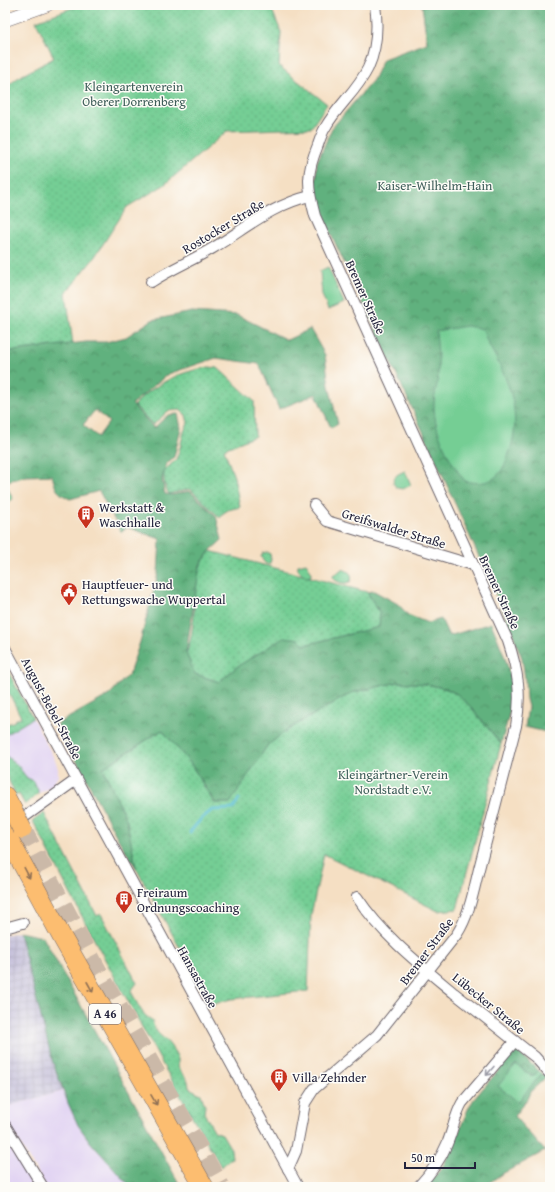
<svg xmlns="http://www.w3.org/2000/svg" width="555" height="1192" font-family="'Gentium Book Plus',serif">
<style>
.built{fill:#e2d4f3}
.industrial{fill:url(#industrial-grid)}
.grass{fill:url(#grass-dots);stroke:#4c7868}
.forest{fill:url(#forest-crowns);stroke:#416a5c;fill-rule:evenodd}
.park{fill:#75ce94;stroke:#4c7868}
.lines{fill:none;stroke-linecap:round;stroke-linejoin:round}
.stream{stroke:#55bed2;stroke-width:3}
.motorway-tunnel{stroke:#cbb9a8;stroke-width:19;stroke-dasharray:19 10;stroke-linecap:butt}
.minor-casing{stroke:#6c646b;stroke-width:12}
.tertiary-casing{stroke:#6c646b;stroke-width:14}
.motorway-casing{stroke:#6c646b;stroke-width:20}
.minor{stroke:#fff;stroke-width:10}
.tertiary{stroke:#fff;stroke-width:13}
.motorway{stroke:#fcbd6f;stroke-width:19}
.motorway-bridge-casing{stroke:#6c646b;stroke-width:20;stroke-linecap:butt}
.motorway-bridge{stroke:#fcbd6f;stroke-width:19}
.oneway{stroke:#8f7055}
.oneway2{stroke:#9c9ca7}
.labels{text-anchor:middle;stroke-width:3;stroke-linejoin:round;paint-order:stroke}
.shield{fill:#fdfcf7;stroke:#646373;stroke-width:1}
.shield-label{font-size:12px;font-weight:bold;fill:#22223b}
.park-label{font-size:13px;fill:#3f5e5a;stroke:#fdfcf7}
.street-label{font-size:13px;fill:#22223b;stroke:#fdfcf7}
.poi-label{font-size:13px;fill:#22223b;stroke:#fdfcf7;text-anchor:start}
</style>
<defs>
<pattern id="industrial-grid" width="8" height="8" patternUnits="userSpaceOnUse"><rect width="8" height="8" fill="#c5c0da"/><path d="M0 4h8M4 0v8" fill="none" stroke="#a9a5bc"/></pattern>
<pattern id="grass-dots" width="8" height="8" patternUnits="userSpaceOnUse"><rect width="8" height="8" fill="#75ce94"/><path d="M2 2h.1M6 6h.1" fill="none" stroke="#65b180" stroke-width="1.8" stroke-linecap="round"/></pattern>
<pattern id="forest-crowns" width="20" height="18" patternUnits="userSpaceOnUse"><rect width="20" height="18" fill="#60b17e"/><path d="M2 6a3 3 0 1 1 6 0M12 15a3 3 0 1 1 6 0" fill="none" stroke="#4f9068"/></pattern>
</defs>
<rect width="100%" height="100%" fill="#fdfcf7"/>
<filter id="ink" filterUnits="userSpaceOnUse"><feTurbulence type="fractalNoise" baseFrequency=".025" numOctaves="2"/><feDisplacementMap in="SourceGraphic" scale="8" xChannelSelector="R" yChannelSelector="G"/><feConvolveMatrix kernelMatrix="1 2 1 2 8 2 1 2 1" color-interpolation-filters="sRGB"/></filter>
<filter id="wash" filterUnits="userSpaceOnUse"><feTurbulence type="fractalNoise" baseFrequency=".012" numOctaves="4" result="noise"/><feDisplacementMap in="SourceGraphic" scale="16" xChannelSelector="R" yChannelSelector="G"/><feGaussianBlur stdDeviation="0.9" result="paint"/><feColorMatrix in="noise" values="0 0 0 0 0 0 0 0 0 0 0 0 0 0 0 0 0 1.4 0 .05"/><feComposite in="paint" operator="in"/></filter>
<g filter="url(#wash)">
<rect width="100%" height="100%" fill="#f5dfc3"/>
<g class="built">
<path d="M 33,718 L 56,762 L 58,769 L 58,776 L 52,786 L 38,794 L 38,790 L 27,778 L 18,766 L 5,755 L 5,735 Z"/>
<path d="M 63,1091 L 78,1125 L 91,1143 L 131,1187 L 46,1187 L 5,1119 L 5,1107 Z"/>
<path d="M 5,1137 L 31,1182 L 29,1187 L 5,1187 Z"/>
</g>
<path class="industrial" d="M 19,932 L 53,1063 L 63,1091 L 5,1107 L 5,935 Z"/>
<g class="grass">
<path d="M 80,5 L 270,5 L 281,32 L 279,66 L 327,104 L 311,128 L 227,131 L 164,185 L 127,207 L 94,258 L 66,293 L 73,344 L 5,352 L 5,88 L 19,77 L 54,58 L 36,21 Z"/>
<path d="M 209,367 L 218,368 L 254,401 L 255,436 L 224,449 L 234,477 L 240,507 L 228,510 L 222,514 L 220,518 L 190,489 L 169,494 C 165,490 163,479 164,473 C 165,468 173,464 176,459 C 182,447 181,435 188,423 L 186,415 L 180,410 L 168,411 L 153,425 L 134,405 C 156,383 179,372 209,367 Z"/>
<path d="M 210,551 L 367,592 L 380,613 L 380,627 L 304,645 L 238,666 L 219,682 L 195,674 L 186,654 C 197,628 192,594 200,567 C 202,561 207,556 210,551 Z"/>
<path d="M 5,666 L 33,718 L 5,735 L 5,725 L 15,721 L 15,720 L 21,717 L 5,685 Z"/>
<path d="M 398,682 L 426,684 L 447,689 L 457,694 L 471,707 L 501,744 L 457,909 L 438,911 L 324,854 L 311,915 L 308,991 L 231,999 L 211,1005 L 136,868 L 132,846 L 103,768 L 162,730 L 191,764 L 214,803 L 229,803 L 267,746 L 287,730 L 351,693 Z"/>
<path d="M 5,755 L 18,766 L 27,778 L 32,780 L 38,790 L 38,794 L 25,805 L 19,794 L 16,796 L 5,772 Z"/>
<path d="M 44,813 L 97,916 L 101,914 L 137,983 L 131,991 C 136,1001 142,1016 152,1020 C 155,1036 164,1035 172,1048 C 174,1051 177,1055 178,1059 C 178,1062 178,1066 179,1069 C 184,1078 188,1074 189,1088 L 201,1094 L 205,1106 L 204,1113 L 215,1132 L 222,1134 L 231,1149 L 232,1158 L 221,1167 L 159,1058 L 89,930 L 33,821 Z"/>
</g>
<g class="forest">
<path d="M 422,5 L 550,5 L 550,733 L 525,727 L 528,707 L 526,699 L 525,679 L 522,658 L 509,624 L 425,436 L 323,217 L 315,195 L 317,162 L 332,128 L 373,80 L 383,59 L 427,43 Z"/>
<path d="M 192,312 L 237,315 L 287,340 L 310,329 L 325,355 L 329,386 L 338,424 L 331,428 L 316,394 L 279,409 L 259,364 L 216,358 L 168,374 L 132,404 L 154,428 L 168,415 L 178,414 L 181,428 L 174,457 L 167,463 L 162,479 L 165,494 L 172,495 L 190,491 L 216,516 L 222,540 L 210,551 L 200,565 L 186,653 L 195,674 L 219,682 L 238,666 L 285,637 L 299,639 L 304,645 L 379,627 L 380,613 L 367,592 L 374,591 L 398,604 L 408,615 L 428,623 L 441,619 L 449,636 L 491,623 C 501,647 512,670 512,696 C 512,708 504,732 501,744 L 471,707 L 457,694 L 447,689 L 427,684 L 398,682 L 351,693 L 287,730 L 267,746 L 230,803 L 215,803 L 191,764 L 162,730 L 103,768 L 127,821 L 136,868 L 118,839 L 57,724 L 109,695 L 129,674 L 140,642 L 158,574 L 160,539 L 127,527 L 121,532 L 99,491 L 70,499 C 56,492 56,490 52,475 L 26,476 L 5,482 L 5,352 L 86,342 L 106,342 L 126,337 L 152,320 ZM 95,410 L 109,422 L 98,437 L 83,425 Z"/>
<path d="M 19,932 L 43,937 L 181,1187 L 131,1187 L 91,1143 L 78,1125 L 68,1103 L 53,1063 Z"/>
<path d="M 514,1052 L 519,1053 L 539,1071 L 533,1077 L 516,1064 L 499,1086 L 518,1101 L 542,1073 L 546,1077 L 530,1092 L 527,1099 L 514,1116 L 545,1151 L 500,1175 L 484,1187 L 425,1187 L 442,1168 L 456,1139 L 468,1109 L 474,1099 Z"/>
</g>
<g class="park">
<path d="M 328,267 L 344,303 L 328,310 L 322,295 L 320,271 Z"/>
<path d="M 467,326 L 483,329 C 486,343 493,351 499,364 C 516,398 521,428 505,464 C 497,482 483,485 465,481 C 449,461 434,431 434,405 C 434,394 438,384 438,374 C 439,361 437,344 436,331 Z"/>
<path d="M 405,471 L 411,485 L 403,489 L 397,488 L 393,483 C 394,475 398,474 405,471 Z"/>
<path d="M 5,483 L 13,499 L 5,504 Z"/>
<path d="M 267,552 L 270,554 L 271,560 L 270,563 L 266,564 L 263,561 L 261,556 L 263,553 Z"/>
<path d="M 306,563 C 309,566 311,571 311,576 L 308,577 C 303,574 296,571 298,565 Z"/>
<path d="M 342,569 C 348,571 353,573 351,581 C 345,585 338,583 333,578 L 333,576 Z"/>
<path d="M 516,1064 L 532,1077 L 539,1071 L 542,1073 L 518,1102 L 498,1086 Z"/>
</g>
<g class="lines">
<path class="stream" d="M 190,832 L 201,819 L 212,810 L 233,809 L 239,799"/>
</g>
</g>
<g filter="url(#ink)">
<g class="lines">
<path class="motorway-tunnel" d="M 22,829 L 96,968 L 221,1187"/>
<g class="minor-casing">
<g id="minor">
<path d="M 151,282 C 171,269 193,260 213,248 C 245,229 272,205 310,196"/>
<path d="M 314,505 L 327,521 L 473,565"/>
<path d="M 5,648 L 298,1187"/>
<path d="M 16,823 L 76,780"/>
<path d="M 357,897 C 382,935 419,964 454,993 C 481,1014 508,1036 535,1057 L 550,1074"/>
<path d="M 5,928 L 23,923"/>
<path d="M 5,1125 L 43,1187"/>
<path d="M 288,1169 L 296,1151 L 305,1103 L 314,1089 L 377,1035 L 457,934 C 470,914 474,888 480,865 C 492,819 504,772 516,726 C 522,695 518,671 508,641 L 315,216 C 307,186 306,173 318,145 C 320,139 322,133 325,128 C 337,106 357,91 368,68 C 377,48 378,26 375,5"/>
<path d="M 418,1187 C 430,1174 440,1161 447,1144 C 453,1130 455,1115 462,1103 L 515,1041"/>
</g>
</g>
<g class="tertiary-casing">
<path id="tertiary" d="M 5,20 L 47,5"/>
</g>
<g class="motorway-casing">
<g id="motorway">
<path d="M 5,796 L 14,813"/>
<path d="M 5,832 L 63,939 L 204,1187"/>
</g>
</g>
<use href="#minor" class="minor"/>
<use href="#tertiary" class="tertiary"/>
<use href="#motorway" class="motorway"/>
<g class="motorway-bridge-casing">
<path id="motorway-bridge" d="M 14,813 L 22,829"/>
</g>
<use href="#motorway-bridge" class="motorway-bridge"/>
</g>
<defs><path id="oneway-shaft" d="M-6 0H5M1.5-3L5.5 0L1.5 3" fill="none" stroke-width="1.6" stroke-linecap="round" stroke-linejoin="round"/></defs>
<g class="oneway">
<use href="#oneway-shaft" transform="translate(27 873) rotate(62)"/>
<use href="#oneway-shaft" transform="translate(90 987) rotate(61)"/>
<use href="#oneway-shaft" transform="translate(154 1100) rotate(60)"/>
</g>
<use class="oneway2" href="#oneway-shaft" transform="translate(490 1071) rotate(131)"/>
</g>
<defs>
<g id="building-pin" transform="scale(0.9)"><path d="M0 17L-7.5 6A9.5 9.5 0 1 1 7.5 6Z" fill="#c8321e" stroke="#fdfcf7"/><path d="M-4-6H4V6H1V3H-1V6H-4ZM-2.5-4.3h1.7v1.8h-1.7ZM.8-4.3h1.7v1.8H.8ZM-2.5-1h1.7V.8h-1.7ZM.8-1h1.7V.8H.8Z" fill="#fff"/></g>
<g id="civic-pin" transform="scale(0.9)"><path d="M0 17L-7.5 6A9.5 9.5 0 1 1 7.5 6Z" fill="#c8321e" stroke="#fdfcf7"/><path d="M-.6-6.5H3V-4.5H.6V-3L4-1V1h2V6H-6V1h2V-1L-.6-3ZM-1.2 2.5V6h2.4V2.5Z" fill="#fff"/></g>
</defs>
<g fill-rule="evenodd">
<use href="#building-pin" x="86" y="514"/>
<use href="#civic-pin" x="69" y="591"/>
<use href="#building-pin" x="124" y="899"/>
<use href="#building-pin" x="279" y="1077"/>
</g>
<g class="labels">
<rect class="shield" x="89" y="1004" width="32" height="20" rx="3"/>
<g class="shield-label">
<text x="105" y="1018">A 46</text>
</g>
<g class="park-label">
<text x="134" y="91">Kleingartenverein<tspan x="134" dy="15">Oberer Dorrenberg</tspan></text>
<text x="435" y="190">Kaiser-Wilhelm-Hain</text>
<text x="393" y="779">Kleingärtner-Verein<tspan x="393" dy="15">Nordstadt e.V.</tspan></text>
</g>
<g class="street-label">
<text transform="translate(223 226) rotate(-31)" y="5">Rostocker Straße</text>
<text transform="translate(366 297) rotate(66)" y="5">Bremer Straße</text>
<text transform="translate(394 528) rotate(17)" y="5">Greifswalder Straße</text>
<text transform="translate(500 592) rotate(65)" y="5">Bremer Straße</text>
<text transform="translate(52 708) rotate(62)" y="5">August-Bebel-Straße</text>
<text transform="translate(426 951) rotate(-53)" y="5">Bremer Straße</text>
<text transform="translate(198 977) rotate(61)" y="5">Hansastraße</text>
<text transform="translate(489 1003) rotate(39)" y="5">Lübecker Straße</text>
</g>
<g class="poi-label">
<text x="99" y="512">Werkstatt &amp;<tspan x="99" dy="15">Waschhalle</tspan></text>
<text x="82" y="589">Hauptfeuer- und<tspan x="82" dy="15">Rettungswache Wuppertal</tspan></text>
<text x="137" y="897">Freiraum<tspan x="137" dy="15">Ordnungscoaching</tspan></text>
<text x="292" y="1082">Villa Zehnder</text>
</g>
</g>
<rect width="555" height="1192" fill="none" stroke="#fdfcf7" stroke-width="20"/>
<path d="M405 1162v6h70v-6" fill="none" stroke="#22223b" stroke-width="2"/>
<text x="411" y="1162" font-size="12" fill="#22223b" stroke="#fdfcf7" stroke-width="3" paint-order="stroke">50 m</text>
</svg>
